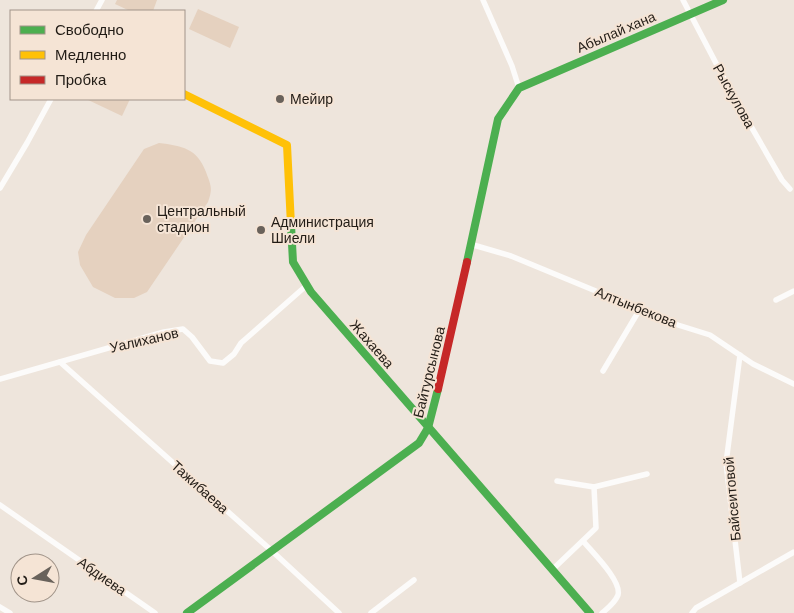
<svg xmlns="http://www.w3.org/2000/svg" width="794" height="613" font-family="Barlow,sans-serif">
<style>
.green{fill:#e5d1bf}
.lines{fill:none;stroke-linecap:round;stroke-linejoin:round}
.street{stroke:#fcfbfa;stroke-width:5.5}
.fast{stroke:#4caf50;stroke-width:8}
.slow{stroke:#ffc107;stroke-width:8}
.jam{stroke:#c62828;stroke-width:8}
.poi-dot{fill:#69625b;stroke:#f5e4d5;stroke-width:2}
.labels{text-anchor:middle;stroke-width:4;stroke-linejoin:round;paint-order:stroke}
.street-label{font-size:14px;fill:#221c16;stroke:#f5e4d5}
.poi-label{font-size:14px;fill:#221c16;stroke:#f5e4d5;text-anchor:start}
</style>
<rect width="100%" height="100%" fill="#eee5dc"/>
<g class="green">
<path d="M 117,0 L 157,0 L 153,11 L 130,11 L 115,4 Z"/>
<path d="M 198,9 L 239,27 L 230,48 L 189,29 Z"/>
<path d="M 86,99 L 130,99 L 122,116 Z"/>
<path d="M 159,143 C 182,146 197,148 206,172 C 211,186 213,188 208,202 L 147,292 L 134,298 L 115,298 L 93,287 L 80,265 L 78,252 L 86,235 L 144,149 Z"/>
</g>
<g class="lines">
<g class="street">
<path d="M 483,0 L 512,66 L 519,88"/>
<path d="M 683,0 L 730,90 L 782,180 L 790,189"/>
<path d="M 96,11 L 102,0"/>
<path d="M 0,188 L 27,143 L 51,99"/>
<path d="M 470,244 L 511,256 L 678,325 L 710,335 L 753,364 L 794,384"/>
<path d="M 776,300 L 794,291"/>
<path d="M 60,362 L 272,551 L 339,613"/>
<path d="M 603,371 L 640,309"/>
<path d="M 0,379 L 164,332 L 183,329 L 192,337 L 210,361 L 223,363 L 234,354 L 241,343 L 307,285"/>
<path d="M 594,487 L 647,474"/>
<path d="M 0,505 L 155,613"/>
<path d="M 583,541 C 592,552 622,581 618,595 C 615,603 608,608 602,613"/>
<path d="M 552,570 L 596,528 L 594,487 L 557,481"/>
<path d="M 740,583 L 726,463 L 740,355"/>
<path d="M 0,607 L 10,613"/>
<path d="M 371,613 L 414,580"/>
<path d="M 692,613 L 696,608 L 794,552"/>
</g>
<g class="fast">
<path d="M 291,225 L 293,262 L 311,292 L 590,613"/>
<path d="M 467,262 L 498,119 L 519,88 L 723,0"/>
<path d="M 187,613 L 419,443 L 428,428 L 438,389"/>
</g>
<path class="slow" d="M 184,94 L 287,145 L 291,225"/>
<path class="jam" d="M 438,389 L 467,262"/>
</g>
<g class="poi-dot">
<circle cx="280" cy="99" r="5"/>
<circle cx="147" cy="219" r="5"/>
<circle cx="261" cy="230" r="5"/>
</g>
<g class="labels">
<g class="street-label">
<text transform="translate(616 32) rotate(-23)" y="5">Абылай хана</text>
<text transform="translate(734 96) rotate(61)" y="5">Рыскулова</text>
<text transform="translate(636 307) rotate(22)" y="5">Алтынбекова</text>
<text transform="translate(144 340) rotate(-13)" y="5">Уалиханов</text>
<text transform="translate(372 344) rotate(49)" y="5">Жахаева</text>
<text transform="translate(429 372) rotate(-76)" y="5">Байтурсынова</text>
<text transform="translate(200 487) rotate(42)" y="5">Тажибаева</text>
<text transform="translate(732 499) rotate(-95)" y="5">Байсеитовой</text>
<text transform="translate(102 576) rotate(35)" y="5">Абдиева</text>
</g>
<g class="poi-label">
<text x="290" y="104">Мейир</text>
<text x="157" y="216">Центральный<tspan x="157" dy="16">стадион</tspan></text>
<text x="271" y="227">Администрация<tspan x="271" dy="16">Шиели</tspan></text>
</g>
</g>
<rect x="10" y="10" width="175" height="90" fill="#f5e4d5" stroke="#a19489"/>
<rect x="20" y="26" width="25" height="8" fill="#4caf50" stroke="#a19489"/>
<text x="55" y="35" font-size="15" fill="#221c16">Свободно</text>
<rect x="20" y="51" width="25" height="8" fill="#ffc107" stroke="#a19489"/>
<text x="55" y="60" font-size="15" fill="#221c16">Медленно</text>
<rect x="20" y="76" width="25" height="8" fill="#c62828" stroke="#a19489"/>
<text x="55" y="85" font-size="15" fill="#221c16">Пробка</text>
<g transform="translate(35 578) rotate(259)"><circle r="24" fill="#f5e4d5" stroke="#a19489"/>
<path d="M0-4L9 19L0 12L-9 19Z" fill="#69625b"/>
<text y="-8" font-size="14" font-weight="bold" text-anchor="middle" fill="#221c16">С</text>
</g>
</svg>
